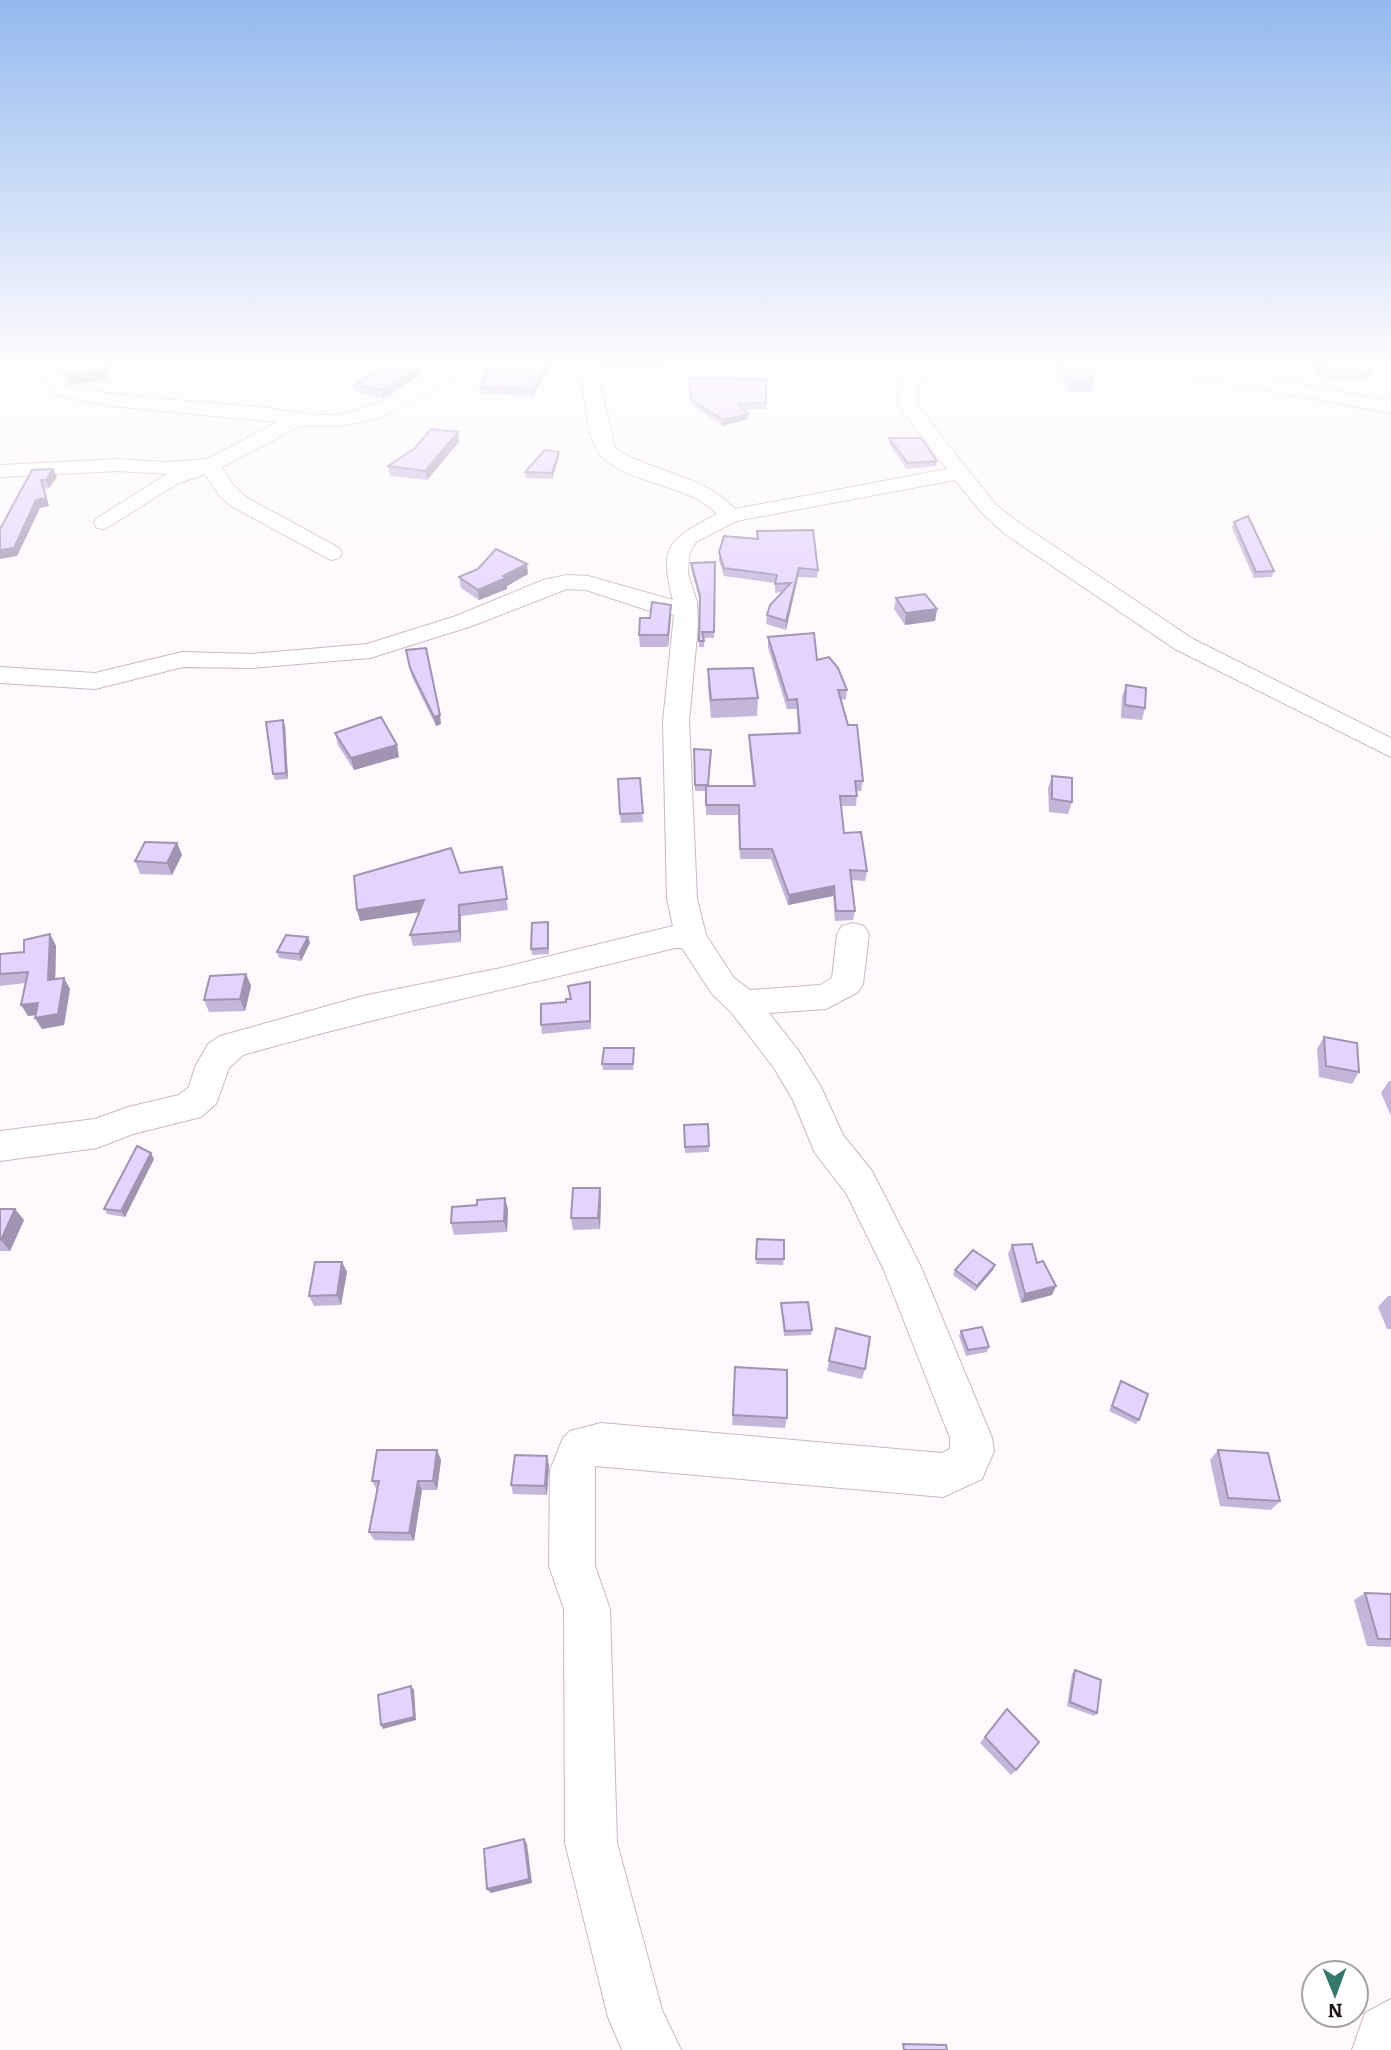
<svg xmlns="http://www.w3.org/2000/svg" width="1391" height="2050" font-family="Bitter,serif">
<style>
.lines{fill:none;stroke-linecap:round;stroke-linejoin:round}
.minor-casing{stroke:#cab7c5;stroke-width:2}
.minor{fill:#fff;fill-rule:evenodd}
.wall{fill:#c4b5da}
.shaded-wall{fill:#a094b1}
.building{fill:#e4d3fd;stroke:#a094b1;stroke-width:2}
</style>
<rect width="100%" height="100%" fill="#fdf9fc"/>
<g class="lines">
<g class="minor-casing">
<g id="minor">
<path d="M 29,359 L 50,359 L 67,387 C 130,398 193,401 257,407 C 287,410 316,419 347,413 C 398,403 439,356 494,359 L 436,386 L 382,417 L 342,426 L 300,426 L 222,467 L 234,486 L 246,497 L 339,548 L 342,553 L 339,558 L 331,560 L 231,506 L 219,495 L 205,474 L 177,484 L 105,529 L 97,528 L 94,523 L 97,518 L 167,474 L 119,471 L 0,477 L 0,465 L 119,459 L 166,462 L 207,459 L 278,422 L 110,406 L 54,395 L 36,364 Z"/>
<path d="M 576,359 L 594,359 L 615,448 C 652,473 705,475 735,509 L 947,469 L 899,406 C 892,371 926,359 955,359 L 918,383 L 917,405 L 996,505 L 1021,524 L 1193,639 L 1391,738 L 1391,757 L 1175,649 L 1005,534 L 982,513 L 955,480 L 736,521 L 696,542 L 689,554 L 688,574 L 697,602 L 698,625 L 689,721 L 697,899 L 706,935 L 734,978 L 750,990 L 820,985 L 832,978 L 837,934 L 842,926 L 853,923 L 864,926 L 869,934 L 863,984 L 858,992 L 826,1009 L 769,1013 L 798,1050 L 821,1087 L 843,1135 L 872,1171 L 921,1267 L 992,1438 L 994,1451 L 982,1479 L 943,1497 L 595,1466 L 595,1566 L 610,1609 L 617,1843 L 662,2010 L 681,2050 L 622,2050 L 608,2017 L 565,1843 L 564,1609 L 549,1566 L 550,1470 L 563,1438 L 570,1431 L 601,1423 L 942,1453 L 950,1449 L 950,1438 L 884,1270 L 846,1193 L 815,1153 L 793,1100 L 774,1068 L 731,1012 L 712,994 L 682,948 L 675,948 C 531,984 386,1014 243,1055 L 229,1068 L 216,1104 L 201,1117 L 133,1134 L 97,1148 L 0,1161 L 0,1131 L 95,1119 L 128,1107 L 179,1095 L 189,1087 L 195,1067 L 208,1044 L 220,1036 L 363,996 L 501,968 L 673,926 L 667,899 L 663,721 L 674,615 L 647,610 L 586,590 L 567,589 L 472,626 L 370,658 L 252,668 L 183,667 L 95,689 L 0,683 L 0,667 L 95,673 L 182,652 L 252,654 L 367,644 L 456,616 L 543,580 L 567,575 L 588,576 L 673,600 C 658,545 670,539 717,514 C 689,482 614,484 596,448 C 582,422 588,387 576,359 Z"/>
<path d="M 1117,359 L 1162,359 L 1391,401 L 1391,413 L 1126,364 Z"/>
<path d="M 1391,1999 L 1391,2050 L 1352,2050 L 1365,2013 Z"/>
</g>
</g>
<use href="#minor" class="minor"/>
</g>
<g class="wall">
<path d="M 503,359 L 551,359 L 551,362 L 533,396 L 481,394 L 480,387 Z"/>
<path d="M 598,359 L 667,361 L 667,368 L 599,368 Z"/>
<path d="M 1050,359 L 1079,359 L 1093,381 L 1091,392 L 1070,392 Z"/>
<path d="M 1314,359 L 1368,359 L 1370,373 L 1367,382 L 1315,376 Z"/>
<path d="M 422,374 L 383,398 L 356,392 L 354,385 Z"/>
<path d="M 689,378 L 766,379 L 766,409 L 744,409 L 748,414 L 748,419 L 723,426 L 691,404 Z"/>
<path d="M 889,438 L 937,461 L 936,466 L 907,469 L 889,444 Z"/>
<path d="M 459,442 L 427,480 L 390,476 L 388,466 Z"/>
<path d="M 559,452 L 559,457 L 552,479 L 526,478 L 525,472 Z"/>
<path d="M 32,470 L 57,477 L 49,488 L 45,489 L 49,506 L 40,508 L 17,556 Z"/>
<path d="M 1234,522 L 1274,571 L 1272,577 L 1254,578 L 1232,528 Z"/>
<path d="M 757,531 L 818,570 L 817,578 L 798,577 L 786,630 L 766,624 L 767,615 L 782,592 L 775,593 L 775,583 L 724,576 L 719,561 L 719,552 L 757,539 Z"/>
<path d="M 715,562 L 714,638 L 704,638 L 704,647 L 699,647 L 700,601 L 691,568 L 691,563 Z"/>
<path d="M 528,574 L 507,586 L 507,589 L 479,600 L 461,588 L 459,577 Z"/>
<path d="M 896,598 L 937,609 L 935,621 L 905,625 L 894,609 Z"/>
<path d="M 671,605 L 671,617 L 668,647 L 640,647 L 639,635 L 650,618 Z"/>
<path d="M 768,637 L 817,660 L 847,690 L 846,699 L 841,700 L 863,781 L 861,791 L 857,791 L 856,806 L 841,806 L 844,833 L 867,871 L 865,881 L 851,880 L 855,911 L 853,920 L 835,921 L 833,896 L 788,905 L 771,859 L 740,859 L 738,815 L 706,815 L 706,791 L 695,791 L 694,749 L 711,756 L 708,786 L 753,786 L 749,744 L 749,735 L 798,733 L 797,709 L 787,709 L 768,647 Z"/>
<path d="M 406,650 L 441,724 L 436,726 L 412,677 Z"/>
<path d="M 708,669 L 758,698 L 757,716 L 711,718 L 708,687 Z"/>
<path d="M 1126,685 L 1145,708 L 1142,720 L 1121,718 L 1122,697 Z"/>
<path d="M 283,720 L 285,726 L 288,779 L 275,780 L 273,774 Z"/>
<path d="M 335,733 L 399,757 L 354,770 L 338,745 Z"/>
<path d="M 1052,776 L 1072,802 L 1068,814 L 1049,812 L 1048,788 Z"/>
<path d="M 640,778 L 643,822 L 621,823 L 620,814 Z"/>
<path d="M 177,843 L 182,855 L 172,875 L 140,874 L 135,861 Z"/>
<path d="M 502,867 L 508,910 L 461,916 L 461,942 L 413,946 L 410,935 L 419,912 L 360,921 L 357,910 L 460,873 Z"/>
<path d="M 548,922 L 549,954 L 532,955 L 531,949 Z"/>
<path d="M 50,934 L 56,946 L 55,979 L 70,989 L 64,1025 L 42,1029 L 35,1018 L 36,1015 L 28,1016 L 25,983 L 0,986 L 0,954 L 24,952 Z"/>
<path d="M 308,937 L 310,943 L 301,961 L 279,958 L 277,952 Z"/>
<path d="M 246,974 L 251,986 L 245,1011 L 209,1012 L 204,1000 Z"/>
<path d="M 568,986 L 591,991 L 591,1029 L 542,1034 L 541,1025 L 570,999 Z"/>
<path d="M 1324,1037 L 1359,1072 L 1352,1084 L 1319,1077 L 1317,1049 Z"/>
<path d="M 634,1048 L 633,1070 L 603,1070 L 602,1064 Z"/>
<path d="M 1389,1081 L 1391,1081 L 1391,1116 L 1381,1093 Z"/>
<path d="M 684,1125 L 709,1146 L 709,1152 L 685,1153 Z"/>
<path d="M 154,1159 L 125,1217 L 107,1214 L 104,1209 Z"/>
<path d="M 600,1188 L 601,1199 L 600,1229 L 573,1230 L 571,1218 Z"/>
<path d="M 0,1209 L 15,1209 L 24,1220 L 10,1251 L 0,1251 Z"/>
<path d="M 508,1209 L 507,1232 L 454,1235 L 451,1223 Z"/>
<path d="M 757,1239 L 784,1259 L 783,1265 L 756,1264 Z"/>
<path d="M 1012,1245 L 1037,1263 L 1052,1295 L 1021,1303 L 1008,1254 Z"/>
<path d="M 342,1262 L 347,1272 L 341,1305 L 314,1306 L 309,1296 Z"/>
<path d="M 955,1270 L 993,1270 L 975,1291 L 953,1275 Z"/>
<path d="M 1388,1296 L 1391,1296 L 1391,1329 L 1387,1329 L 1378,1307 Z"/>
<path d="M 781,1303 L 812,1330 L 811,1335 L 784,1336 L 781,1309 Z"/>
<path d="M 836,1328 L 865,1369 L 862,1379 L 827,1371 Z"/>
<path d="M 961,1331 L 989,1347 L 987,1352 L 966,1356 L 959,1336 Z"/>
<path d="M 735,1367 L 787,1418 L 785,1428 L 732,1425 Z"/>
<path d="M 1121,1381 L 1139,1420 L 1136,1424 L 1109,1411 Z"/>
<path d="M 437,1450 L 441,1460 L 437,1490 L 422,1490 L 414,1541 L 374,1540 L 369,1532 L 377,1490 L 372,1481 Z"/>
<path d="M 1218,1450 L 1280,1501 L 1271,1510 L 1220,1506 L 1210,1460 Z"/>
<path d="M 549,1465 L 547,1495 L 513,1494 L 511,1485 Z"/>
<path d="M 1365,1593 L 1391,1594 L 1391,1647 L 1367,1646 L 1354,1600 Z"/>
<path d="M 1075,1670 L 1097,1713 L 1094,1716 L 1067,1706 L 1072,1674 Z"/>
<path d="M 1007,1709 L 1016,1770 L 1011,1775 L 980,1743 Z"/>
</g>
<g class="shaded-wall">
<path d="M 109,359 L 116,359 L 117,362 L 105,380 L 69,385 L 65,375 Z"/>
<path d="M 549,359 L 551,359 L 551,362 L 533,396 L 532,389 Z"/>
<path d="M 421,367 L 422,374 L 383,398 L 381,390 Z"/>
<path d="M 748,414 L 748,419 L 723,426 L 723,420 Z"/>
<path d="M 458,432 L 459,442 L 427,480 L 425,471 Z"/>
<path d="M 559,452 L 559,457 L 552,479 L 552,473 Z"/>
<path d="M 53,469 L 57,477 L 49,488 L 46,480 Z"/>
<path d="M 41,480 L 49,506 L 40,508 L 17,556 L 0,559 L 0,550 L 36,500 Z"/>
<path d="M 527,564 L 528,574 L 507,586 L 507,589 L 479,600 L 478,590 Z"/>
<path d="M 799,568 L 798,577 L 786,630 L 786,621 Z"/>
<path d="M 671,605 L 671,617 L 668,647 L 668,635 Z"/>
<path d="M 937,609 L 935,621 L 905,625 L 906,613 Z"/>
<path d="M 440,715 L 441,724 L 436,726 L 434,717 Z"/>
<path d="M 283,720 L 285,726 L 288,779 L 286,773 Z"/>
<path d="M 397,745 L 399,757 L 354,770 L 351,758 Z"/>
<path d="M 177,843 L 182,855 L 172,875 L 167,863 Z"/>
<path d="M 834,886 L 833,896 L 788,905 L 789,895 Z"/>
<path d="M 424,900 L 427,911 L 360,921 L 357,910 Z"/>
<path d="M 459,905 L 461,916 L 461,942 L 459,931 Z"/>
<path d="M 50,934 L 56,946 L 55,991 L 48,980 Z"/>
<path d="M 308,937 L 310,943 L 301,961 L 299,954 Z"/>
<path d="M 246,974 L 251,986 L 245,1011 L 240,999 Z"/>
<path d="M 64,978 L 70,989 L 64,1025 L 42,1029 L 35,1018 Z"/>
<path d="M 38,1003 L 45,1014 L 28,1016 L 21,1005 Z"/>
<path d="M 151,1153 L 154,1159 L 125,1217 L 121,1211 Z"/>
<path d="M 600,1188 L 601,1199 L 600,1229 L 598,1218 Z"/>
<path d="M 505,1198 L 508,1209 L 507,1232 L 504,1221 Z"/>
<path d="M 15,1209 L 24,1220 L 10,1251 L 1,1240 Z"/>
<path d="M 342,1262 L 347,1272 L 341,1305 L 337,1295 Z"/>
<path d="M 995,1265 L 993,1270 L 975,1291 L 977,1286 Z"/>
<path d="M 1056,1286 L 1052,1295 L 1021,1303 L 1025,1294 Z"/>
<path d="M 437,1450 L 441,1460 L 437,1490 L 433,1481 Z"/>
<path d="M 547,1456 L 549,1465 L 547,1495 L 545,1486 Z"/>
<path d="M 418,1481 L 422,1490 L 414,1541 L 409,1533 Z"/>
<path d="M 411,1686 L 414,1690 L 416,1720 L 383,1729 L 381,1725 Z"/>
<path d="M 524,1839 L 527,1844 L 532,1883 L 491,1893 L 487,1889 Z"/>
</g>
<g class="building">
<path d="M 60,359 L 109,359 L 102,371 L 65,375 Z"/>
<path d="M 503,359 L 549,359 L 532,389 L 480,387 L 488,370 Z"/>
<path d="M 598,359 L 666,359 L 667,361 L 598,361 Z"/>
<path d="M 1059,359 L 1079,359 L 1093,381 L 1073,381 Z"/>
<path d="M 1317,359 L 1368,359 L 1370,373 L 1318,367 Z"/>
<path d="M 397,361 L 421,367 L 381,390 L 354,385 Z"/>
<path d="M 689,378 L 766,379 L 766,403 L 739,404 L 748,414 L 723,420 L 691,399 Z"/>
<path d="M 431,429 L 458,432 L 425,471 L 388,466 L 415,448 Z"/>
<path d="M 889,438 L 921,438 L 937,461 L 908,463 Z"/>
<path d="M 545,450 L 559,452 L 552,473 L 525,472 Z"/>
<path d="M 53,469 L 46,480 L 41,480 L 46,498 L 36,500 L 14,548 L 0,550 L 0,529 L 32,470 Z"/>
<path d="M 1248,516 L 1274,571 L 1256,572 L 1234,522 Z"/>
<path d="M 813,530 L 818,570 L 799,568 L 786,621 L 767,615 L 770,605 L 791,583 L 775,584 L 777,575 L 724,568 L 719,552 L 724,536 L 758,539 L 757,531 Z"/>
<path d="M 496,549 L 527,564 L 503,576 L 506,578 L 478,590 L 459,577 L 478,569 Z"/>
<path d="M 715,562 L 714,632 L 702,632 L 704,641 L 699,641 L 700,596 L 691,563 Z"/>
<path d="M 925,594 L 937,609 L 906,613 L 896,598 Z"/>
<path d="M 652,602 L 671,605 L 668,635 L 639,635 L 640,618 L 650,618 Z"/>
<path d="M 814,633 L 817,660 L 829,657 L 838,668 L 847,690 L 838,690 L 848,725 L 857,725 L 863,781 L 855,781 L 857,796 L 840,796 L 844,833 L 861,832 L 867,871 L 850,870 L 855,911 L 836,911 L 834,886 L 789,895 L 772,849 L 740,849 L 739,805 L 706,805 L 706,786 L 755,786 L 749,735 L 800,733 L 797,699 L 788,700 L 768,637 Z"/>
<path d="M 426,648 L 440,715 L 434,717 L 410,668 L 406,650 Z"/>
<path d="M 753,668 L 758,698 L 711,700 L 708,669 Z"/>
<path d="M 1126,685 L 1146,688 L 1145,708 L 1125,705 Z"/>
<path d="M 381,717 L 397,745 L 351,758 L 335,733 Z"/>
<path d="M 283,720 L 286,773 L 273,774 L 266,722 Z"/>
<path d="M 694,749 L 711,750 L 708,785 L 695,785 Z"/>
<path d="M 1052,776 L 1072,778 L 1072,802 L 1052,799 Z"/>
<path d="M 640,778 L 643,813 L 620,814 L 618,779 Z"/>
<path d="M 145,842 L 177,843 L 167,863 L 135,861 Z"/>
<path d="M 451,848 L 460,873 L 502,867 L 507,899 L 459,905 L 459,931 L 410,935 L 424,900 L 357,910 L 354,876 Z"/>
<path d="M 548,922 L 548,948 L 531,949 L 532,923 Z"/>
<path d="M 50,934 L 48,980 L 64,978 L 58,1014 L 35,1018 L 38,1003 L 21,1005 L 28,972 L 0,974 L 0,954 L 24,952 L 24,940 Z"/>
<path d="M 286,935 L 308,937 L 299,954 L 277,952 Z"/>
<path d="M 246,974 L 240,999 L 204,1000 L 210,976 Z"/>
<path d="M 590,982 L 590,1021 L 541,1025 L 541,1004 L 566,1002 L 566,999 L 571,999 L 568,986 Z"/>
<path d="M 1324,1037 L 1357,1043 L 1359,1072 L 1326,1066 Z"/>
<path d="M 604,1048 L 634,1048 L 633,1064 L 602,1064 Z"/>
<path d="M 708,1124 L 709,1146 L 685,1147 L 684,1125 Z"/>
<path d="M 137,1146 L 151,1153 L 121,1211 L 104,1209 Z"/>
<path d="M 573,1188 L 600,1188 L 598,1218 L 571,1218 Z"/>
<path d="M 505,1198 L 504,1221 L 451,1223 L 452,1207 L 477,1205 L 477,1200 Z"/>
<path d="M 0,1209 L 15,1209 L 1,1240 L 0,1240 Z"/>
<path d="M 757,1239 L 784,1240 L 784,1259 L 756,1259 Z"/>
<path d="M 1032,1244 L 1037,1263 L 1043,1261 L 1056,1286 L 1025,1294 L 1012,1245 Z"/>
<path d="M 973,1250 L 995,1265 L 977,1286 L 955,1270 Z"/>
<path d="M 315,1262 L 342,1262 L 337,1295 L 309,1296 Z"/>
<path d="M 808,1302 L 812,1330 L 785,1331 L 781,1303 Z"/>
<path d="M 982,1327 L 989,1347 L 968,1350 L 961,1331 Z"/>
<path d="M 836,1328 L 870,1337 L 865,1369 L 829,1361 Z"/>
<path d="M 735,1367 L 787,1370 L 787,1418 L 733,1415 Z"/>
<path d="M 1121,1381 L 1148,1394 L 1139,1420 L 1112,1406 Z"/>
<path d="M 377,1450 L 437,1450 L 433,1481 L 418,1481 L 409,1533 L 369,1532 L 379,1481 L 372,1481 Z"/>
<path d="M 1218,1450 L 1268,1453 L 1280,1501 L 1228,1498 Z"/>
<path d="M 515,1455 L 547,1456 L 545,1486 L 511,1485 Z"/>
<path d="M 1365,1593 L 1391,1594 L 1391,1639 L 1378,1639 Z"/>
<path d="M 1075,1670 L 1101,1680 L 1097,1713 L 1070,1702 Z"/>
<path d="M 411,1686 L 414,1717 L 381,1725 L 378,1695 Z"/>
<path d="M 1007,1709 L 1039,1742 L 1016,1770 L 985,1737 Z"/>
<path d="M 524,1839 L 529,1879 L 487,1889 L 484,1849 Z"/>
<path d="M 903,2044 L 946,2045 L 947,2050 L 904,2050 Z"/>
</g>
<linearGradient id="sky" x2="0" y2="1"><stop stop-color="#93baee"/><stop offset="0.56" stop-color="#fefcfe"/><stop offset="1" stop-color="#fefcfe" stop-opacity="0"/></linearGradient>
<rect width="1391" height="646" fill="url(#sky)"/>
<g transform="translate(1335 1994) rotate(179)"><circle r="33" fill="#ffffff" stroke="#a4a1a3" stroke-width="2"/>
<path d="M0-5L12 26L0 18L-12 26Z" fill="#357768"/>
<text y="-10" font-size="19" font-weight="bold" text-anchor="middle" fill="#1c151a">N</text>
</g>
</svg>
